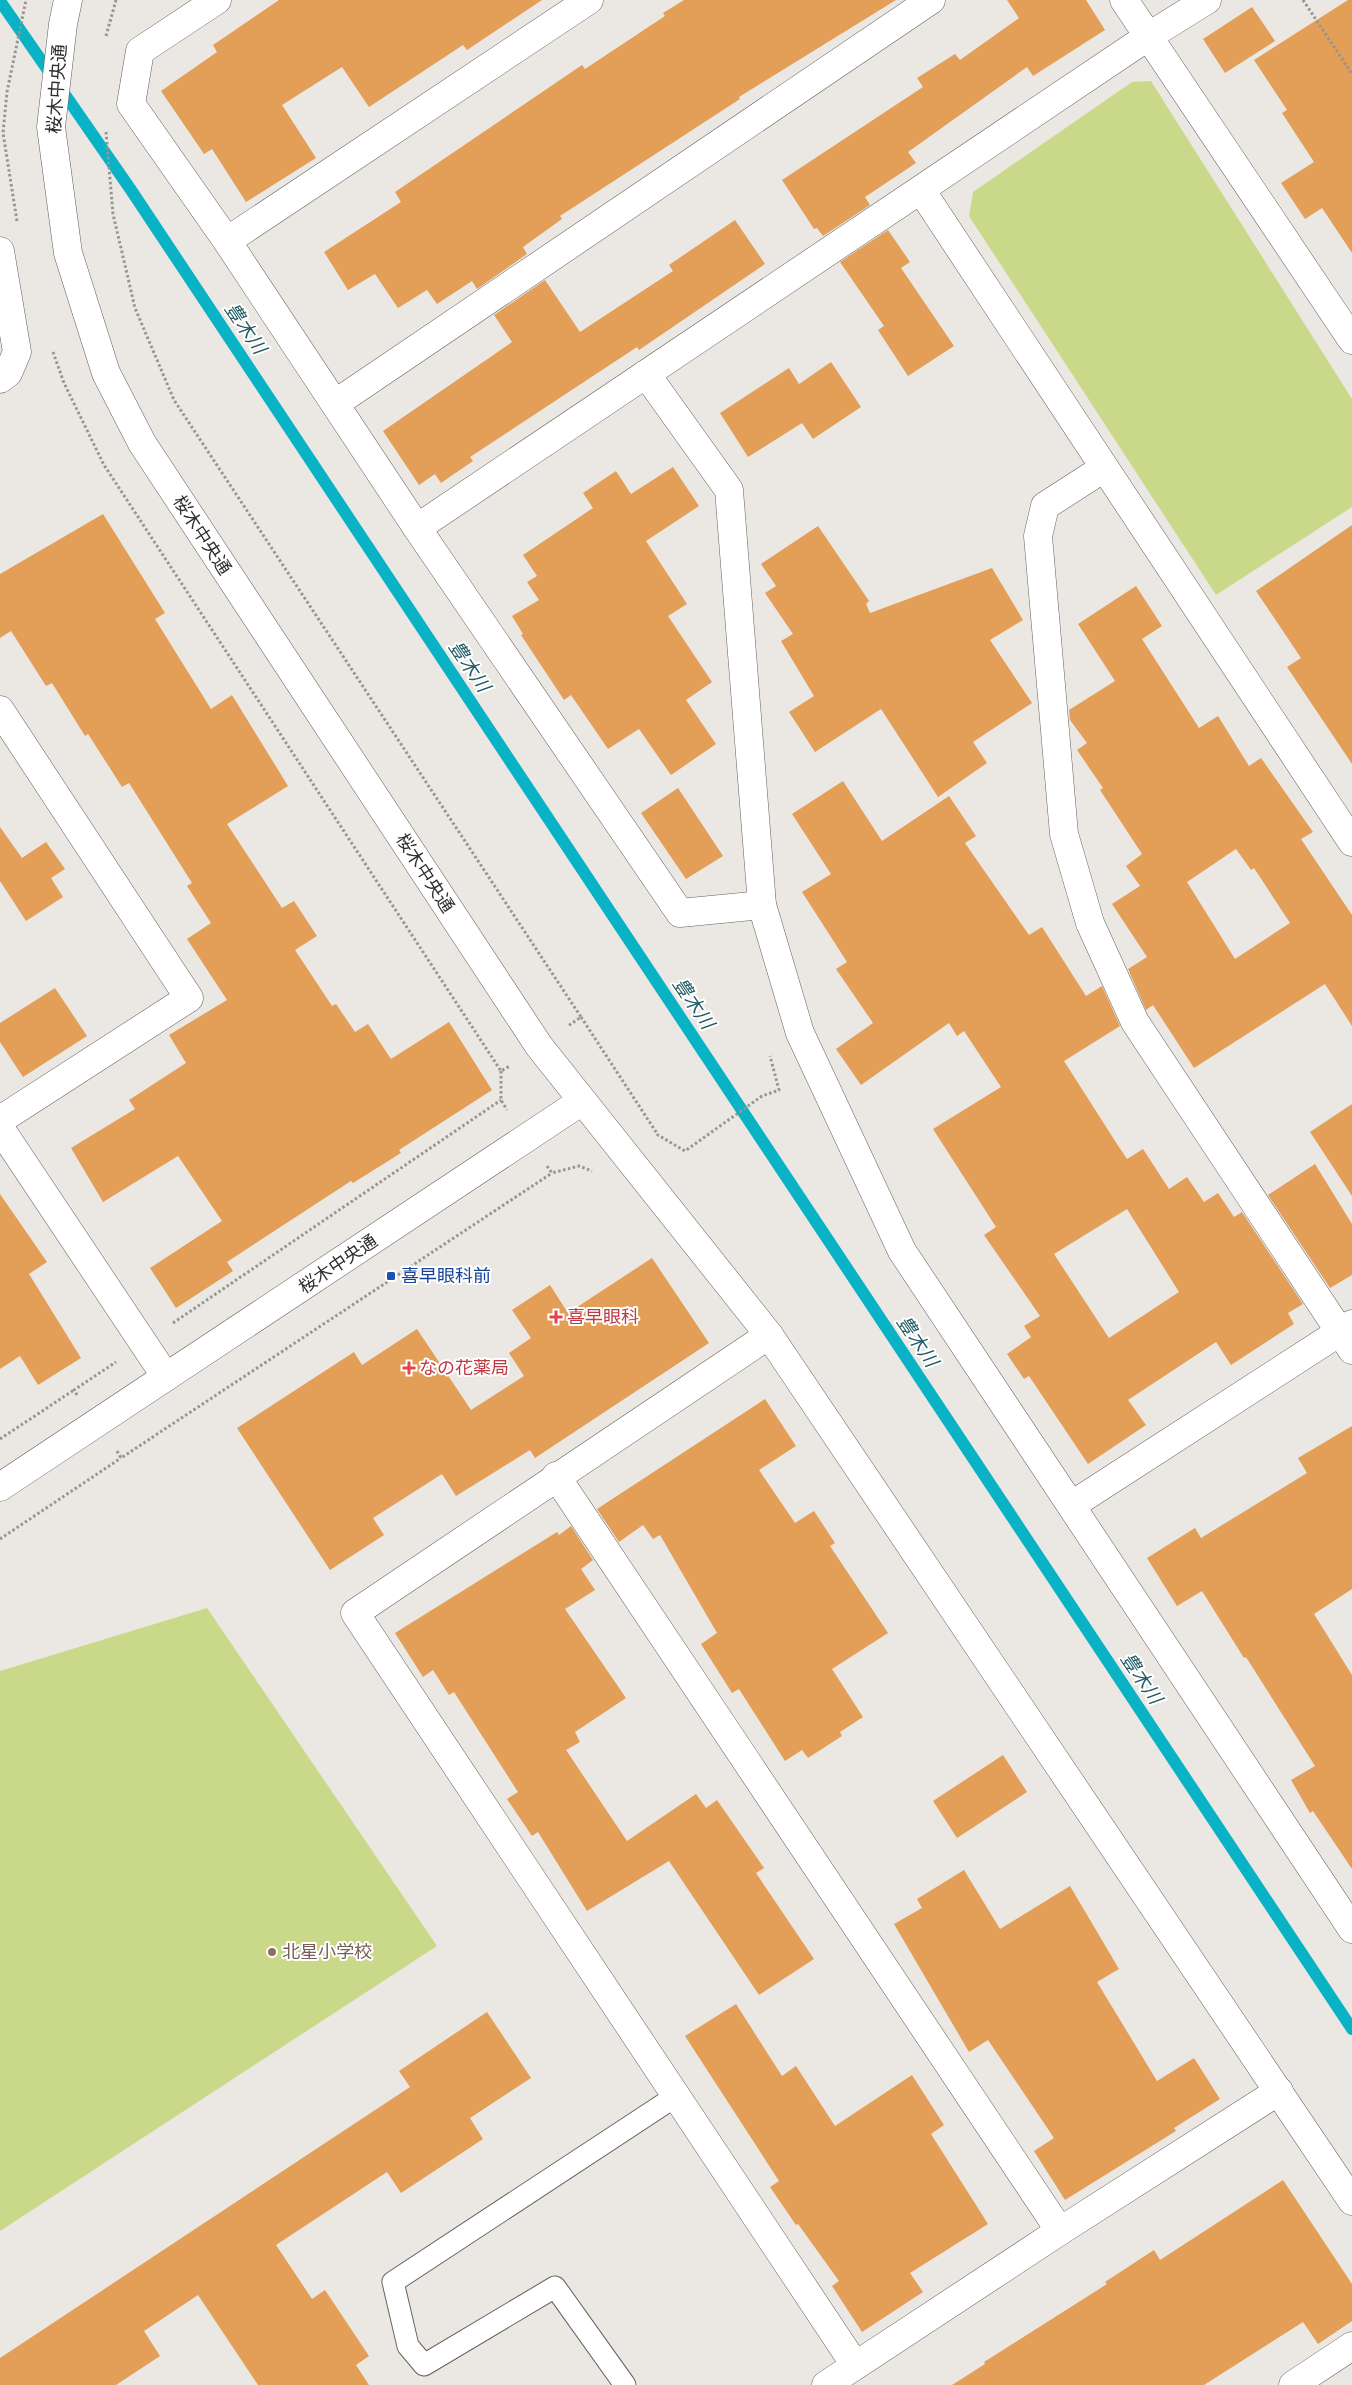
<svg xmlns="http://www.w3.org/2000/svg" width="1352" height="2385" font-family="Literata,'Noto Sans JP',serif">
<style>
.green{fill:#cad989}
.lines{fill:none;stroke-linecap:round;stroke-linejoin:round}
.stream{stroke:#0ab2c6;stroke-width:12}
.building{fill:#e39e57;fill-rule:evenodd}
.service-casing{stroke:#64615e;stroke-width:23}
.minor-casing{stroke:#64615e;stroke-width:29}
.tertiary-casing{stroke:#64615e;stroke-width:29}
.path{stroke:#979492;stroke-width:3;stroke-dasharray:2.5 2.5;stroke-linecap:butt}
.service{stroke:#fff;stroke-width:21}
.minor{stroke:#fff;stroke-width:28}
.tertiary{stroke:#fff;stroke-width:28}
.transit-dot{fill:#1a4fb4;stroke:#fff;stroke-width:2}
.health-dot{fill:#e0444e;stroke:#fff;stroke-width:2}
.education-dot{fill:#8d6e63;stroke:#fff;stroke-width:2}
.labels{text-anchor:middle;stroke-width:4;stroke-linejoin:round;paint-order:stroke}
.street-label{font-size:18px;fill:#302e2d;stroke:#fff}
.transit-label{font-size:18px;fill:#164399;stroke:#fff;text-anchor:start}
.health-label{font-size:18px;fill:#be3a42;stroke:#fff;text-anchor:start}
.education-label{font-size:18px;fill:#785e54;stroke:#fff;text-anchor:start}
.water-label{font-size:19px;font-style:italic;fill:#235c65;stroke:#fff}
</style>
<rect width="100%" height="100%" fill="#ebe8e4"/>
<g class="green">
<path d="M 1151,81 L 1352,399 L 1352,507 L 1216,595 L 969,216 L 973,192 L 1132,82 Z"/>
<path d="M 207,1608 L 437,1946 L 0,2231 L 0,1671 Z"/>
</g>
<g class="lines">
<path class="stream" d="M 0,1 L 131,190 L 1352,2029"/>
</g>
<g class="building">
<path d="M 279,0 L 542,0 L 467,50 L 463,45 L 369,107 L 342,67 L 282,105 L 316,158 L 246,202 L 212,149 L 204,154 L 161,91 L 217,52 L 213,45 Z"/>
<path d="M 684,0 L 896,0 L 739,97 L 740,99 L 560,216 L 562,219 L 523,247 L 527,254 L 477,289 L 472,281 L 437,304 L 427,290 L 398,308 L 375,274 L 348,290 L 324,252 L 401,202 L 395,192 L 582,65 L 585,69 L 665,16 L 663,13 Z"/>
<path d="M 1007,0 L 1086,0 L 1105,30 L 1033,76 L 1027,67 L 908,152 L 916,163 L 865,197 L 870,205 L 823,236 L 817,228 L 814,229 L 782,180 L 923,87 L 917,78 L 955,54 L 960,60 L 1019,18 Z"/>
<path d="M 1348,0 L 1352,0 L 1352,253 L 1322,208 L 1305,219 L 1281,183 L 1314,162 L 1282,113 L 1287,110 L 1254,60 Z"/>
<path d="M 1252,7 L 1275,41 L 1225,73 L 1203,39 Z"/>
<path d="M 735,220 L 765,264 L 639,350 L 637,347 L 470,457 L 473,461 L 441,483 L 435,474 L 419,485 L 383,431 L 512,342 L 494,315 L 545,280 L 580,332 L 673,271 L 669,265 Z"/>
<path d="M 888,230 L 910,262 L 901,268 L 954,346 L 908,376 L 878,330 L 884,326 L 840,262 Z"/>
<path d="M 831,362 L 861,407 L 813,439 L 802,423 L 748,457 L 720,413 L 789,368 L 799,384 Z"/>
<path d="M 673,467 L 699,506 L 646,541 L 687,604 L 668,616 L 712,682 L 686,700 L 716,744 L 671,775 L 639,729 L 608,749 L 571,695 L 564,700 L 521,635 L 523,634 L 512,616 L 539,600 L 527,582 L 537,576 L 523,555 L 593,508 L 583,493 L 616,471 L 631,494 Z"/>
<path d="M 103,514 L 165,613 L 155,619 L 211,709 L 232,695 L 288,786 L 227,824 L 282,908 L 294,901 L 317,936 L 295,950 L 332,1006 L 336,1004 L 355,1032 L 368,1024 L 391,1059 L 449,1022 L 492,1090 L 399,1150 L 401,1153 L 353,1183 L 351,1181 L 227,1262 L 233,1271 L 176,1308 L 150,1268 L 222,1221 L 178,1156 L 103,1202 L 71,1148 L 135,1109 L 129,1100 L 186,1063 L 169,1035 L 227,1000 L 187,939 L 211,923 L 187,886 L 192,883 L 129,783 L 122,787 L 88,734 L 85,736 L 52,683 L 46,686 L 11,631 L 0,638 L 0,574 Z"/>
<path d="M 1352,525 L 1352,764 L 1287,667 L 1301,658 L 1256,591 Z"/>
<path d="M 818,526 L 869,601 L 866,604 L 870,613 L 992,568 L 1023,620 L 990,640 L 1032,703 L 973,742 L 987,763 L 938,797 L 881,709 L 815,752 L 789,712 L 814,696 L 781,641 L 793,634 L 765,593 L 776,586 L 761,564 Z"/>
<path d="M 1136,586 L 1162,626 L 1142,639 L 1199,728 L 1218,716 L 1249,766 L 1261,758 L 1313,832 L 1301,839 L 1352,915 L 1352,1026 L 1325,984 L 1194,1068 L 1153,1005 L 1146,1010 L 1128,969 L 1147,957 L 1112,904 L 1140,886 L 1126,866 L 1142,854 L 1100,790 L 1103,788 L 1077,750 L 1087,743 L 1070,720 L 1069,710 L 1115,681 L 1078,624 ZM 1236,849 L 1251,870 L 1254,868 L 1290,923 L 1235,959 L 1187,882 Z"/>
<path d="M 843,781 L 882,841 L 949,796 L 976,836 L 965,843 L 1029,935 L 1042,927 L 1086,996 L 1102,986 L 1120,1026 L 1064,1061 L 1117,1144 L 1127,1159 L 1143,1149 L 1169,1189 L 1187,1177 L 1204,1202 L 1218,1193 L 1234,1217 L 1242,1212 L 1303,1304 L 1288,1313 L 1294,1324 L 1231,1365 L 1216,1342 L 1128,1400 L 1146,1425 L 1088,1464 L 1029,1376 L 1024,1379 L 1007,1354 L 1031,1337 L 1024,1326 L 1040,1316 L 984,1235 L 996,1227 L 933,1129 L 1001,1087 L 964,1031 L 957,1036 L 949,1023 L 861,1085 L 836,1049 L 873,1023 L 836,969 L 847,962 L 802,892 L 831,874 L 792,814 ZM 1127,1209 L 1179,1292 L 1109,1338 L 1054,1254 Z"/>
<path d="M 678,788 L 723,856 L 686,879 L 641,813 Z"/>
<path d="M 0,827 L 22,858 L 46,842 L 65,869 L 51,878 L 63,897 L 26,921 L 0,881 Z"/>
<path d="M 55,988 L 87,1036 L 23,1077 L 0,1042 L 0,1023 Z"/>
<path d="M 1352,1104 L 1352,1196 L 1310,1132 Z"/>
<path d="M 1315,1164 L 1352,1224 L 1352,1275 L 1330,1288 L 1268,1195 Z"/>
<path d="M 0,1194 L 47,1262 L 29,1274 L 81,1358 L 38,1385 L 20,1356 L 0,1369 Z"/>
<path d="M 652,1258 L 709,1343 L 535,1458 L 530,1450 L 456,1496 L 442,1474 L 373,1518 L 384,1535 L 330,1570 L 237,1428 L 354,1352 L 362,1365 L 417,1329 L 471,1410 L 524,1376 L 509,1353 L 531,1338 L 512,1310 L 550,1285 L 568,1313 Z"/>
<path d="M 765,1399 L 796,1446 L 759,1470 L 795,1523 L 814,1511 L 835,1543 L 830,1546 L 888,1633 L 832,1669 L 863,1717 L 840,1732 L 842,1736 L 808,1758 L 802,1750 L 785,1761 L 739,1689 L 732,1693 L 701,1644 L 717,1633 L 660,1535 L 653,1539 L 643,1525 L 619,1542 L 597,1509 Z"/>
<path d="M 1352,1426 L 1352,1589 L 1314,1614 L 1352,1675 L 1352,1869 L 1313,1811 L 1310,1813 L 1291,1780 L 1315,1766 L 1246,1657 L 1244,1658 L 1202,1591 L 1177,1606 L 1147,1558 L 1195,1528 L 1201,1538 L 1307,1473 L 1298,1458 Z"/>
<path d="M 571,1526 L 593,1560 L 581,1569 L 595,1590 L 565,1609 L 626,1698 L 575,1732 L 580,1742 L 566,1750 L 627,1841 L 696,1794 L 706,1808 L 717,1800 L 764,1868 L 756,1873 L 814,1959 L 759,1995 L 669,1861 L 587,1911 L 538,1832 L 532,1836 L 507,1799 L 518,1792 L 454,1692 L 449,1695 L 433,1670 L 423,1677 L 395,1633 L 557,1532 L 559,1535 Z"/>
<path d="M 1003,1755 L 1027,1792 L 957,1838 L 933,1801 Z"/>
<path d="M 964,1870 L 1000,1929 L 1070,1886 L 1119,1969 L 1097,1982 L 1157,2081 L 1194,2058 L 1220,2099 L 1174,2128 L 1176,2131 L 1065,2200 L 1034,2151 L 1054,2138 L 988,2040 L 969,2052 L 894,1924 L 922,1908 L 917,1899 Z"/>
<path d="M 736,2004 L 782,2076 L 796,2066 L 835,2126 L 912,2075 L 944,2125 L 931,2134 L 988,2224 L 910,2273 L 923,2292 L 862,2332 L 832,2286 L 839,2281 L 798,2224 L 796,2225 L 770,2187 L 779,2181 L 685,2036 Z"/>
<path d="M 487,2012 L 531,2078 L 470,2118 L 483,2139 L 401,2193 L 387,2172 L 276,2245 L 312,2299 L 325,2290 L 369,2356 L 356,2365 L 369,2385 L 258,2385 L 198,2295 L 144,2331 L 160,2356 L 116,2385 L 0,2385 L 0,2358 L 410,2087 L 399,2071 Z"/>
<path d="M 1283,2180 L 1352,2284 L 1352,2321 L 1318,2344 L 1303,2322 L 1204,2385 L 952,2385 L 985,2364 L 984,2362 L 1107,2284 L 1105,2282 L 1154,2250 L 1160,2260 Z"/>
</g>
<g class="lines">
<g class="service-casing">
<path id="service" d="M 625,2385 L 555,2287 L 424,2365 L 408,2346 L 393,2282 L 676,2096"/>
</g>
<g class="minor-casing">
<g id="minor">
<path d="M 217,0 L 140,51 L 131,104 L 227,241 L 417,528 L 680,913 L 762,905"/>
<path d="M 1124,0 L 1352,340"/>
<path d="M 921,190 L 1352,842"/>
<path d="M 227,241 L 589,0"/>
<path d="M 0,251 L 17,352 L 8,373 L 0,379"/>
<path d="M 646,374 L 729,490 L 762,905 L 800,1033 L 902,1251 L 1352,1929"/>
<path d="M 336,403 L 931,0"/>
<path d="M 1104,468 L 1045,506 L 1038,536 L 1064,834 L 1090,923 L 1135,1022 L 1352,1350"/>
<path d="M 417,528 L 1149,36 L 1207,0"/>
<path d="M 0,710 L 189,998 L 0,1120"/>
<path d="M 0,1128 L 166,1377"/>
<path d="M 769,1335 L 355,1613 L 855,2365"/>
<path d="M 556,1476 L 1060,2231"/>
<path d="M 1072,1505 L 1352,1324"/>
<path d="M 826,2385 L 1060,2231 L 1279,2091"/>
<path d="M 1293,2385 L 1352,2346"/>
</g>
</g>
<g class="tertiary-casing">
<g id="tertiary">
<path d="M 68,0 L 63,24 L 51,127 L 68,253 L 106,373 L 142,443 L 539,1046 L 769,1335 L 1352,2201"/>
<path d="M 0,1487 L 582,1101"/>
</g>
</g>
<g class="path">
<path d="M 1303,0 L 1352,74"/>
<path d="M 106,36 L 116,0"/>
<path d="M 106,132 L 113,214 L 135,308 L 174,400 L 581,1017 L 568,1026"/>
<path d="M 17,221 L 3,133 L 7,92 L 26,0"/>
<path d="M 53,352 L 64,383 L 104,465 L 501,1071 L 510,1066"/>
<path d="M 581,1017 L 658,1135"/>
<path d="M 501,1071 L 501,1100 L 507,1110"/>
<path d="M 657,1136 L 658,1135 L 685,1151 L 762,1096 L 779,1090 L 770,1056"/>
<path d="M 547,1166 L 552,1173 L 579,1166 L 592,1171"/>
<path d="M 173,1323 L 501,1100"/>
<path d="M 77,1395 L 74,1390 L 116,1362"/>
<path d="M 0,1439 L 74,1390"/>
<path d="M 117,1451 L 121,1458 L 552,1173"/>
<path d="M 0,1539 L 121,1458"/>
</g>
<use href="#service" class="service"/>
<use href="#minor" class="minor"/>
<use href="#tertiary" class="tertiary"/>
</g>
<rect class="transit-dot" x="386" y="1271" width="10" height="10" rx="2.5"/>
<g class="health-dot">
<path d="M553.5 1309.5h5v5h5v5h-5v5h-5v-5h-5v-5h5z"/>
<path d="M406.5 1360.5h5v5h5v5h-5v5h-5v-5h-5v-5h5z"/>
</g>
<circle class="education-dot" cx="272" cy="1952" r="5"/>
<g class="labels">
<g class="street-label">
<text transform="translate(57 89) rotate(-86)" y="6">桜木中央通</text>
<text transform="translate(202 535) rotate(57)" y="6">桜木中央通</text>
<text transform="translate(425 873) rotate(57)" y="6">桜木中央通</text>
<text transform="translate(338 1264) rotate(-34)" y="6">桜木中央通</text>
</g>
<g class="transit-label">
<text x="401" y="1282">喜早眼科前</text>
</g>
<g class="health-label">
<text x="567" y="1323">喜早眼科</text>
<text x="419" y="1374">なの花薬局</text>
</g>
<g class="education-label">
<text x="282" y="1958">北星小学校</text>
</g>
<g class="water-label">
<text transform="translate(246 328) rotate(56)" y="7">豊木川</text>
<text transform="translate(470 666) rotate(56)" y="7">豊木川</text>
<text transform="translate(694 1003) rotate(56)" y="7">豊木川</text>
<text transform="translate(918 1341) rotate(56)" y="7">豊木川</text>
<text transform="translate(1142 1678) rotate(56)" y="7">豊木川</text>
</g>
</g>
</svg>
